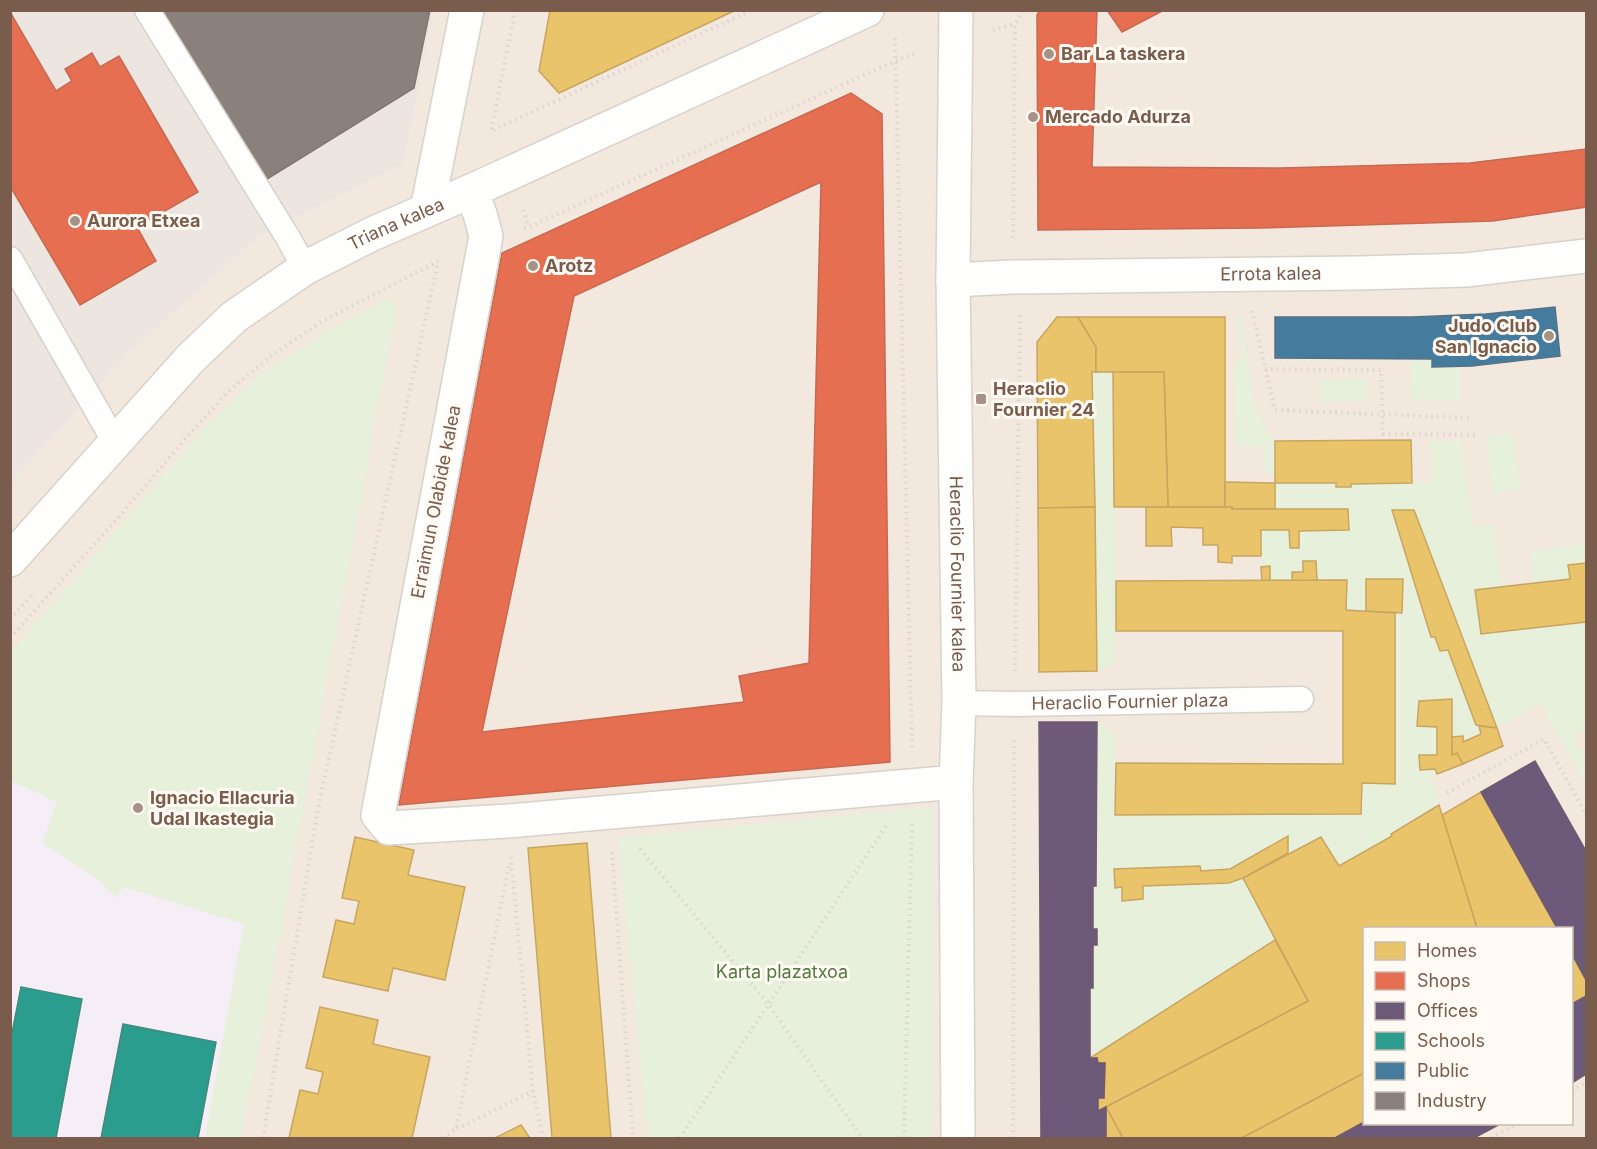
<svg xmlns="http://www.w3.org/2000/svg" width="1597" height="1149" font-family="Inter,sans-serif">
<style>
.residential{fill:#f2e8de;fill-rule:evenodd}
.industrial{fill:#ede5e0}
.education{fill:#f6eef6}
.green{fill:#e7f0db}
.homes{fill:#e9c46a;stroke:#c8a561;stroke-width:1.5}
.shops{fill:#e76f51;stroke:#c66950;stroke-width:1.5;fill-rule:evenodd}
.offices{fill:#6d597a;stroke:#715a6c;stroke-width:1.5}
.schools{fill:#2a9d8f;stroke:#428a7b;stroke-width:1.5}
.public{fill:#457b9d;stroke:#557285;stroke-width:1.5}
.industry{fill:#8a817c;stroke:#85766e;stroke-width:1.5}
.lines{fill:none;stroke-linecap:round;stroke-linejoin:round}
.lane-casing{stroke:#d7d1cb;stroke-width:27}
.street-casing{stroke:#d7d1cb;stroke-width:36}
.secondary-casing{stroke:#d9d2cb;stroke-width:36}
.path{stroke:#dcd5d0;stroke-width:4;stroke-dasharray:1.5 4.5;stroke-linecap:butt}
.lane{stroke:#fefefd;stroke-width:24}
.street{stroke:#fefefd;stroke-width:33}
.secondary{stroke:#fefefd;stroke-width:33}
.poi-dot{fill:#a69286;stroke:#fffaf3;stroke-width:2}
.labels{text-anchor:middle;stroke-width:6;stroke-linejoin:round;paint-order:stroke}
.poi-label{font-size:18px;font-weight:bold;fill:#7a5c4d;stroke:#fffaf3;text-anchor:start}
.street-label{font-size:18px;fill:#7a5c4d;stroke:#fffaf3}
.park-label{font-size:18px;fill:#537a41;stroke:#fffaf3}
</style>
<rect width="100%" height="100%" fill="#f9f5f0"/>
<path class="residential" d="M 433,11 L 1586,11 L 1586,1138 L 11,1138 L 10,483 L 128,354 L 261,235 L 404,164 ZM 1364,928 L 1572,928 L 1572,1124 L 1364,1124 Z"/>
<path class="industrial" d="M 11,11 L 433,11 L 404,164 L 261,235 L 128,354 L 11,483 Z"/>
<path class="education" d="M 346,362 L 205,1138 L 11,1138 L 11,693 Z"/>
<g class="green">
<path d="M 389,298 L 397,305 L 242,1138 L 205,1138 L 244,924 L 124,887 L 115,898 L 98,879 L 42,843 L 57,802 L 11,781 L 11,652 L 204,428 L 259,376 L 321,335 Z"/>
<path d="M 1236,316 L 1240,316 L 1255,407 L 1275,441 L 1275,473 L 1265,474 L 1262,446 L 1236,445 L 1234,369 L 1242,358 Z"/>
<path d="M 1410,359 L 1432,359 L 1432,367 L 1461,365 L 1461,400 L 1412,399 Z"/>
<path d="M 1092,372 L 1113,372 L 1116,581 L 1115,663 L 1097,671 L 1095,507 Z"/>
<path d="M 1368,379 L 1368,400 L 1319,402 L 1318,380 Z"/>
<path d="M 1513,433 L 1520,490 L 1493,494 L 1486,436 Z"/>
<path d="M 1430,441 L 1462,441 L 1473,526 L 1494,524 L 1503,587 L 1476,591 L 1481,634 L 1586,622 L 1586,732 L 1575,732 L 1574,750 L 1583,750 L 1586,757 L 1586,785 L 1540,703 L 1497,728 L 1414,510 L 1392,510 L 1431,637 L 1435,637 L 1440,651 L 1448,650 L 1476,725 L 1479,726 L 1481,734 L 1463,742 L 1462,736 L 1452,737 L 1452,699 L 1419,701 L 1417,726 L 1437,727 L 1437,755 L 1419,755 L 1420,770 L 1435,769 L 1437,774 L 1432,777 L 1439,805 L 1392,834 L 1392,836 L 1339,866 L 1321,837 L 1288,853 L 1288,837 L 1230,869 L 1201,871 L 1200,866 L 1114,869 L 1122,887 L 1122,901 L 1143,899 L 1143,886 L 1229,883 L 1243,878 L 1275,940 L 1090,1058 L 1090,988 L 1093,988 L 1093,945 L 1097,945 L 1097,929 L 1093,929 L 1093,886 L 1096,885 L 1097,722 L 1115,734 L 1115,815 L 1361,814 L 1362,783 L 1395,784 L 1395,613 L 1402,612 L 1403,579 L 1366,579 L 1366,611 L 1346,610 L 1347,581 L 1317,581 L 1316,561 L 1303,562 L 1303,572 L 1292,572 L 1292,581 L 1270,581 L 1270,566 L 1261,567 L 1261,530 L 1289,530 L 1290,548 L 1299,547 L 1299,531 L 1348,530 L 1348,509 L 1275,509 L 1275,483 L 1336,483 L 1336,487 L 1351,487 L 1351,484 L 1429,482 L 1431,479 Z"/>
<path d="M 1586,544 L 1586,563 L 1568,565 L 1570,579 L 1534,584 L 1530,551 Z"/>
<path d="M 932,807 L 932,1138 L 648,1138 L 618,838 Z"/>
</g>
<g class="homes">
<path d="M 550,10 L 736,10 L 559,93 L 539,71 Z"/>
<path d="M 1057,317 L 1078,317 L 1096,347 L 1096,372 L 1092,372 L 1095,507 L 1038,508 L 1037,342 Z"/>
<path d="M 1078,317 L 1225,317 L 1225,507 L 1168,507 L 1164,372 L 1096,372 L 1096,347 Z"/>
<path d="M 1113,372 L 1164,372 L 1168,507 L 1114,507 Z"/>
<path d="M 1411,440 L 1412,483 L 1351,484 L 1351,487 L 1336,487 L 1336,483 L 1275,483 L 1275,441 Z"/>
<path d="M 1225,482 L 1275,483 L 1275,509 L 1232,509 L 1232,507 L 1225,507 Z"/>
<path d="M 1095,507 L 1097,671 L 1039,672 L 1038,508 Z"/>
<path d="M 1146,507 L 1232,507 L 1232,509 L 1348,509 L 1349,530 L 1299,531 L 1299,548 L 1290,548 L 1289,530 L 1261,530 L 1261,556 L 1232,556 L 1232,563 L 1218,562 L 1218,545 L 1203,545 L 1203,528 L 1171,527 L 1172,546 L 1146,546 Z"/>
<path d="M 1392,510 L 1414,510 L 1497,728 L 1476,725 L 1448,650 L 1440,651 L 1435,637 L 1431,637 Z"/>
<path d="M 1303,561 L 1316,561 L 1317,581 L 1292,581 L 1292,572 L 1303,572 Z"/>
<path d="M 1586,563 L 1586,622 L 1481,634 L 1475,590 L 1570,579 L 1568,565 Z"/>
<path d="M 1270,566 L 1270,581 L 1262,581 L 1261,567 Z"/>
<path d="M 1366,579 L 1403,579 L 1402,613 L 1366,611 Z"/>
<path d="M 1347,580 L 1346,610 L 1395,613 L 1395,784 L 1362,783 L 1361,814 L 1115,815 L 1116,763 L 1343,764 L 1343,631 L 1116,631 L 1116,581 Z"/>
<path d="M 1452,699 L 1452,755 L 1457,753 L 1463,764 L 1437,774 L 1435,769 L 1420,770 L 1419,755 L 1437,755 L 1437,727 L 1417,726 L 1419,701 Z"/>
<path d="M 1479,726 L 1497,728 L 1503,746 L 1463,764 L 1457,753 L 1452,755 L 1452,737 L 1463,736 L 1463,742 L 1481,734 Z"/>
<path d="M 1481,792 L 1557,928 L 1477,928 L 1442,815 Z"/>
<path d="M 1439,805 L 1477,928 L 1364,928 L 1364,1073 L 1242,1138 L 1123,1138 L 1106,1107 L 1308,1001 L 1243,878 L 1321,837 L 1339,866 L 1392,836 L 1391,834 Z"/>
<path d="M 1288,836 L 1288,853 L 1243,878 L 1229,883 L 1143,886 L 1143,899 L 1122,901 L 1122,887 L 1115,888 L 1114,869 L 1200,866 L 1201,871 L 1230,869 Z"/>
<path d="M 355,837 L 414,850 L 408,875 L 465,887 L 445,980 L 393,968 L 388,991 L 323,977 L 336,920 L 354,924 L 359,901 L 342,898 Z"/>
<path d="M 587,843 L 611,1138 L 552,1138 L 528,848 Z"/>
<path d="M 1275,940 L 1308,1001 L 1098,1111 L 1098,1098 L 1104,1098 L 1105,1063 L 1098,1063 L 1097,1058 L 1090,1058 Z"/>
<path d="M 1572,954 L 1586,980 L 1586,996 L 1572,1004 Z"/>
<path d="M 320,1007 L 378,1020 L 373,1044 L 430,1057 L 412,1138 L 289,1138 L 300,1090 L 318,1094 L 323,1072 L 306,1068 Z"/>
<path d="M 1364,1073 L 1364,1122 L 1335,1138 L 1242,1138 Z"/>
<path d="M 1106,1107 L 1123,1138 L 1106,1138 Z"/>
<path d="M 521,1125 L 530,1138 L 495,1138 Z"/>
</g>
<g class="shops">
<path d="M 1040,10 L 1097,10 L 1092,167 L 1281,168 L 1470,163 L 1586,149 L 1586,207 L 1493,221 L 1260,228 L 1038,230 L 1037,15 Z"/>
<path d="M 1107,10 L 1164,10 L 1122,32 Z"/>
<path d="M 10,12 L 56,91 L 72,81 L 65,69 L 92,53 L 100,67 L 119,56 L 198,192 L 137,227 L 156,261 L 80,305 L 10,186 Z"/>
<path d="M 851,93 L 882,114 L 890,762 L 399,805 L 502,253 ZM 821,182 L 809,663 L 739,676 L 744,702 L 482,732 L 574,296 Z"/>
</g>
<g class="offices">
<path d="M 1039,722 L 1097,722 L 1096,886 L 1093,886 L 1093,929 L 1097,929 L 1097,945 L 1093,945 L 1093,988 L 1090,988 L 1090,1058 L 1097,1058 L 1098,1063 L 1105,1063 L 1104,1098 L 1098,1098 L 1098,1111 L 1106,1107 L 1106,1138 L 1041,1138 Z"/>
<path d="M 1535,761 L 1586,851 L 1586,980 L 1572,954 L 1572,928 L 1557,928 L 1481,792 Z"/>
<path d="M 1586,996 L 1586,1074 L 1572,1083 L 1572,1004 Z"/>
<path d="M 1364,1122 L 1364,1124 L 1500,1124 L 1474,1138 L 1335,1138 Z"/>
</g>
<g class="schools">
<path d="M 21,987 L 82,999 L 56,1138 L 10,1138 L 10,1043 Z"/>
<path d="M 123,1024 L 216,1042 L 198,1138 L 101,1138 Z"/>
</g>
<path class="public" d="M 1555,307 L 1560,356 L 1472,366 L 1432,367 L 1432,359 L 1275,358 L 1275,317 L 1412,317 L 1486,314 Z"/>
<path class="industry" d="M 163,10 L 430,10 L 414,88 L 264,181 Z"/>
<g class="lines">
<g class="lane-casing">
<g id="lane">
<path d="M 147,10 L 287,236 L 305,268"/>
<path d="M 10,259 L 116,444"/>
<path id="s1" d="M 959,703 L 1014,704 L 1301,699"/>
</g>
</g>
<g class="street-casing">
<g id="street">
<path d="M 471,191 L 480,214 L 486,236 L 378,815 L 389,828 L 508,821 L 956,782"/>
<path d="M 427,210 L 467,10"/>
<path id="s2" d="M 953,280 L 1012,277 L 1359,273 L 1466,270 L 1586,256"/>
</g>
</g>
<g class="secondary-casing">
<g id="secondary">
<path id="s3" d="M 956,10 L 953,280 L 959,703 L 956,782 L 958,1138"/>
<path id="s4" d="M 10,560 L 190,359 L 234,317 L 305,268 L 372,234 L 471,191 L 867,10"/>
</g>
</g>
<g class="path">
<path d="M 515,10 L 491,131 L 752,10"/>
<path d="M 993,30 L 1015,24"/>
<path d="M 895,38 L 912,748"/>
<path d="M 523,210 L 529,227"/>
<path d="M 524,228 L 529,227 L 895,61 L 917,53"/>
<path d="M 1013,238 L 1015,24 L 1024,10"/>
<path d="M 1252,311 L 1275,410 L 1473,418"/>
<path d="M 1265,369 L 1381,370 L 1383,434 L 1475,435"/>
<path d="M 10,619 L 34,593"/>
<path d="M 10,638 L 117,519 L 193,430 L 231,389 L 271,356 L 321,322 L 442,259"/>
<path d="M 1015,671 L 1020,315"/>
<path d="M 1447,793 L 1544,739 L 1586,814"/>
<path d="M 640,849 L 768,1004 L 862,1138"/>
<path d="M 612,852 L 633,1138"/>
<path d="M 511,857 L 533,1091 L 543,1138"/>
<path d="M 1572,1091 L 1586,1083"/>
<path d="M 457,1129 L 533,1091"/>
<path d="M 263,1138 L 318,808 L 438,262"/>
<path d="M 443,1138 L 456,1129 L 509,865"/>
<path d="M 680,1138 L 886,826"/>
<path d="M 904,1138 L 912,824"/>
<path d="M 1013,1138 L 1014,738"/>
<path d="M 1491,1138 L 1517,1124"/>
</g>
<use href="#lane" class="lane"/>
<use href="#street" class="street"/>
<use href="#secondary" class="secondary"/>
</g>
<g class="poi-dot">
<circle cx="1049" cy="54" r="6"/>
<circle cx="1033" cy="117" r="6"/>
<circle cx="75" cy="221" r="6"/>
<circle cx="533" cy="266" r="6"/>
<circle cx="1549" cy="336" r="6"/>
<rect x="975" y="393" width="12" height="12" rx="3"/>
<circle cx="138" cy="808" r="6"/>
</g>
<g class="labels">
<g class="poi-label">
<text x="1061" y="60">Bar La taskera</text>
<text x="1045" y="123">Mercado Adurza</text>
<text x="87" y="227">Aurora Etxea</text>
<text x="545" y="272">Arotz</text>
<text x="1537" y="332" text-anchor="end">Judo Club<tspan x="1537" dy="21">San Ignacio</tspan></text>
<text x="993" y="395">Heraclio<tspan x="993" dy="21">Fournier 24</tspan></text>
<text x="150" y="804">Ignacio Ellacuria<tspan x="150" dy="21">Udal Ikastegia</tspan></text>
</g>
<g class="street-label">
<text dy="6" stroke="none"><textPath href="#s4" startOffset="518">Triana kalea</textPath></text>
<text dy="6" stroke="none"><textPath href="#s2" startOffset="318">Errota kalea</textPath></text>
<text transform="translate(436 502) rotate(-79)" y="6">Erraimun Olabide kalea</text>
<text dy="6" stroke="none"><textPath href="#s3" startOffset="564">Heraclio Fournier kalea</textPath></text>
<text dy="6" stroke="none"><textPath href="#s1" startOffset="171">Heraclio Fournier plaza</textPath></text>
</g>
<g class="park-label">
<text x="782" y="978">Karta plazatxoa</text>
</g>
</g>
<rect width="1597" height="1149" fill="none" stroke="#7a5c4d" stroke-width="24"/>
<rect x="1363" y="927" width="210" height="198" fill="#fffaf3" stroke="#cabbb1" stroke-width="1.5"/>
<rect x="1375" y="942" width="30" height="18" fill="#e9c46a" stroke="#cabbb1" stroke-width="1.5"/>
<text x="1417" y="957" font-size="18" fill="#7a5c4d">Homes</text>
<rect x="1375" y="972" width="30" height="18" fill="#e76f51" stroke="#cabbb1" stroke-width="1.5"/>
<text x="1417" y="987" font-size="18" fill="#7a5c4d">Shops</text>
<rect x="1375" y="1002" width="30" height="18" fill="#6d597a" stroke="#cabbb1" stroke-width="1.5"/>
<text x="1417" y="1017" font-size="18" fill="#7a5c4d">Offices</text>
<rect x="1375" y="1032" width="30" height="18" fill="#2a9d8f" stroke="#cabbb1" stroke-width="1.5"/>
<text x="1417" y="1047" font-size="18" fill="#7a5c4d">Schools</text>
<rect x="1375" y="1062" width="30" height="18" fill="#457b9d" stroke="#cabbb1" stroke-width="1.5"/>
<text x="1417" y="1077" font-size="18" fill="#7a5c4d">Public</text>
<rect x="1375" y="1092" width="30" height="18" fill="#8a817c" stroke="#cabbb1" stroke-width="1.5"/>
<text x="1417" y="1107" font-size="18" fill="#7a5c4d">Industry</text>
</svg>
